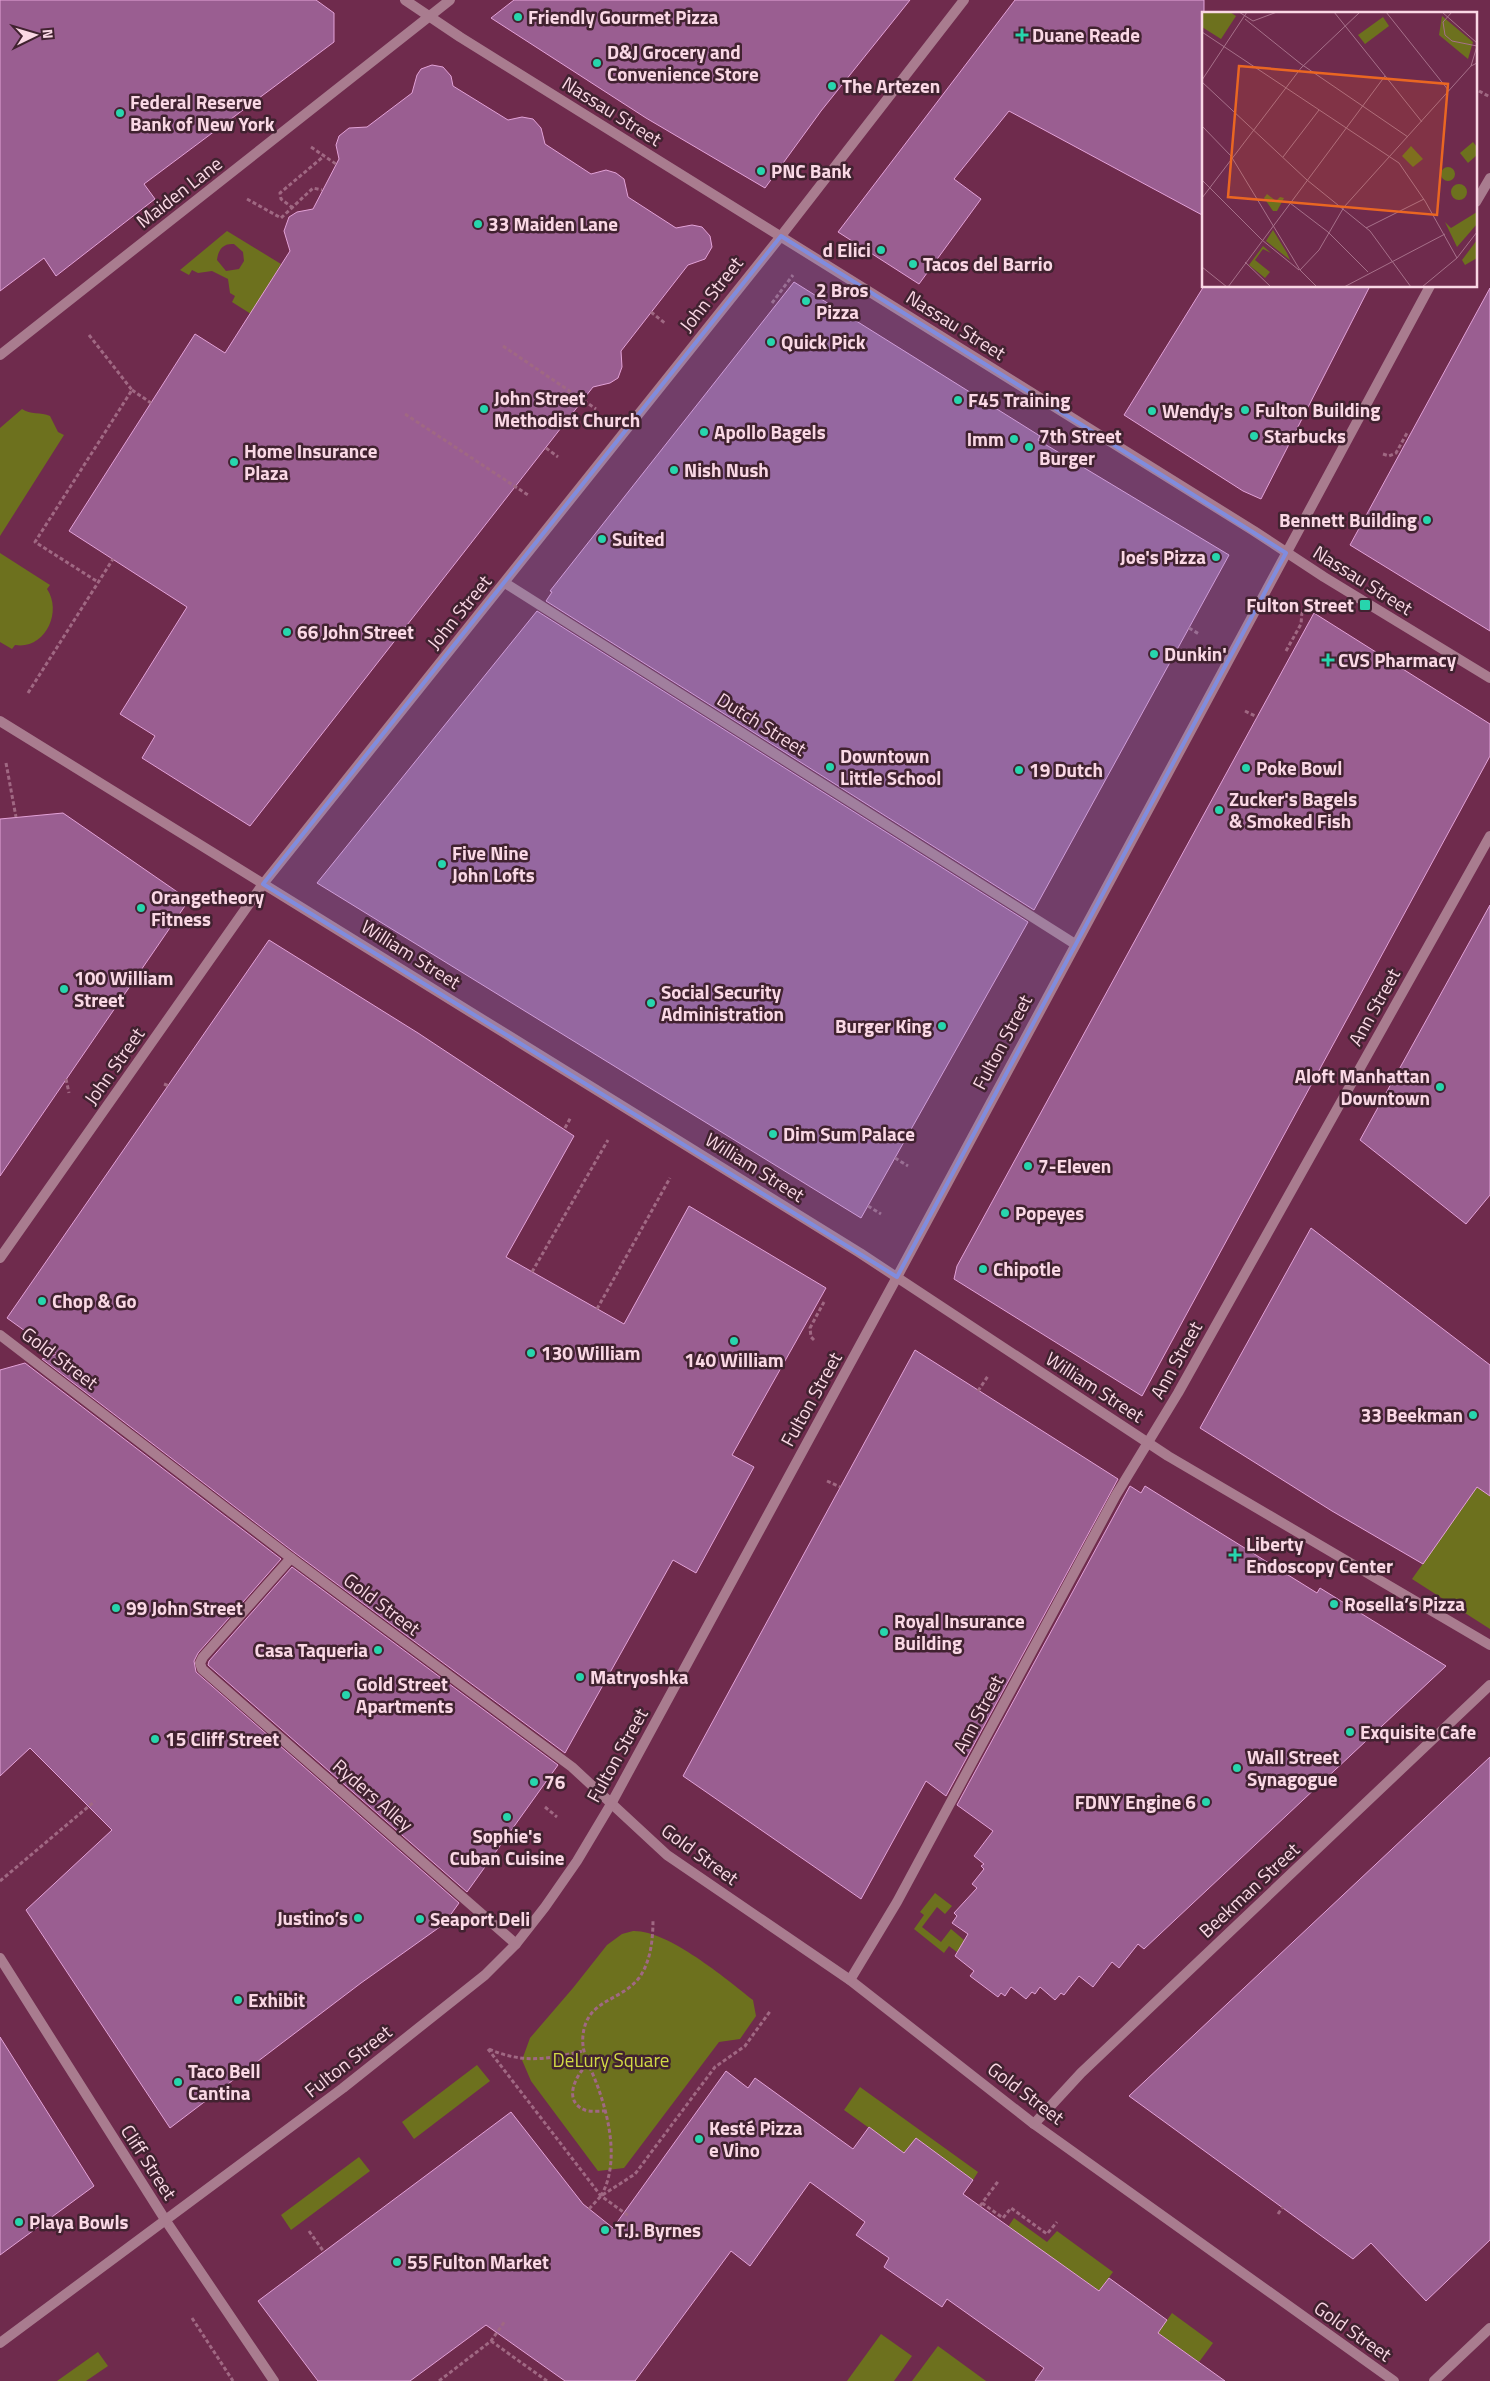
<svg xmlns="http://www.w3.org/2000/svg" width="1490" height="2381" font-family="'Titillium Web',sans-serif">
<style>
.green{fill:#6d711e;fill-rule:evenodd}
.building{fill:#9a5e91;stroke:#e3a2d8}
.lines{fill:none;stroke-linecap:round;stroke-linejoin:round}
.path{stroke:#a06883;stroke-width:3;stroke-dasharray:4 2.5;stroke-linecap:butt}
.service{stroke:#a97c8f;stroke-width:10}
.minor{stroke:#a97c8f;stroke-width:10}
.marked{fill:#808cde;fill-opacity:0.2;stroke:#808cde;stroke-width:4;stroke-linejoin:round}
.poi-dot{fill:#27d5ad;stroke:#412230;stroke-width:2}
.labels{text-anchor:middle;stroke-width:5;stroke-linejoin:round;paint-order:stroke}
.poi-label{font-size:19px;font-weight:bold;fill:#fad8e5;stroke:#412230;text-anchor:start}
.street-label{font-size:19px;fill:#fad8e5;stroke:#412230}
.park-label{font-size:19px;fill:#d2da45;stroke:#412230}
.inset-road{fill:none;stroke:#a7708a;stroke-width:1}
.view{fill:#ea6622;fill-opacity:0.15;stroke:#ea6622;stroke-width:2.5}
.inset-edge{fill:none;stroke:#fad8e5;stroke-width:2.5}
</style>
<rect width="100%" height="100%" fill="#6f2b4d"/>
<g class="green">
<path d="M 227,231 L 281,264 L 251,314 L 232,302 L 235,296 L 230,293 L 228,279 L 212,271 L 198,273 L 192,270 L 189,275 L 180,270 ZM 234,244 L 243,252 L 244,261 L 239,269 L 226,271 L 217,260 C 218,250 223,243 234,244 Z"/>
<path d="M 22,409 C 30,415 41,412 50,416 L 58,432 L 64,435 L 0,536 L 0,428 Z"/>
<path d="M 0,553 L 50,585 L 47,589 C 63,613 44,650 15,645 L 12,649 L 0,642 Z"/>
<path d="M 1477,1487 L 1490,1496 L 1490,1629 L 1412,1579 Z"/>
<path d="M 935,1893 L 952,1906 L 945,1914 L 937,1907 L 922,1927 L 941,1942 L 951,1929 L 964,1940 L 958,1953 L 949,1946 L 944,1953 L 914,1929 L 924,1915 L 920,1912 Z"/>
<path d="M 633,1931 C 668,1930 725,1978 753,2000 L 756,2016 L 740,2039 L 719,2042 L 624,2168 L 598,2171 L 531,2081 L 522,2060 L 530,2038 L 573,1988 L 607,1945 L 622,1934 Z"/>
<path d="M 477,2065 L 490,2081 L 414,2139 L 402,2122 Z"/>
<path d="M 860,2087 L 978,2172 L 973,2180 L 916,2138 L 904,2153 L 844,2110 Z"/>
<path d="M 359,2157 L 370,2171 L 291,2230 L 281,2215 Z"/>
<path d="M 1014,2218 L 1047,2242 L 1057,2231 L 1113,2272 L 1099,2291 L 1008,2227 Z"/>
<path d="M 1172,2313 L 1213,2343 L 1199,2362 L 1158,2333 Z"/>
<path d="M 881,2334 L 912,2356 L 894,2381 L 847,2381 Z"/>
<path d="M 938,2346 L 986,2381 L 912,2381 Z"/>
<path d="M 98,2352 L 108,2366 L 86,2381 L 57,2381 Z"/>
</g>
<g class="building">
<path d="M 0,0 L 316,0 L 334,13 L 334,42 L 144,184 L 155,199 L 56,276 L 44,258 L 0,291 Z"/>
<path d="M 514,0 L 910,0 L 821,111 L 765,188 L 646,118 L 491,18 Z"/>
<path d="M 1015,0 L 1204,0 L 1204,216 L 1009,111 L 954,179 L 981,199 L 919,284 L 838,232 Z"/>
<path d="M 432,65 L 443,67 L 451,76 L 453,86 L 508,120 L 522,117 L 533,119 L 541,128 L 545,144 L 591,174 L 606,170 L 616,173 L 624,179 L 628,197 L 676,228 L 692,225 L 702,227 L 710,236 L 712,247 L 705,259 L 688,265 L 621,351 L 622,367 L 618,378 L 610,383 L 593,387 L 250,826 L 142,758 L 155,736 L 120,714 L 187,607 L 69,531 L 195,334 L 225,353 L 290,251 L 284,231 L 289,217 L 297,212 L 313,209 L 339,159 L 336,145 L 339,136 L 349,128 L 367,127 L 412,93 L 417,75 L 421,69 Z"/>
<path d="M 794,282 L 1040,436 L 1038,440 L 1229,555 L 1034,910 L 546,601 L 552,592 L 550,591 Z"/>
<path d="M 1204,286 L 1370,286 L 1261,499 L 1243,491 L 1124,415 Z"/>
<path d="M 1490,288 L 1490,631 L 1350,545 Z"/>
<path d="M 537,611 L 1028,922 L 861,1218 L 317,883 Z"/>
<path d="M 1314,613 L 1490,724 L 1490,756 L 1142,1396 L 954,1279 L 957,1266 Z"/>
<path d="M 63,813 L 189,900 L 0,1176 L 0,819 Z"/>
<path d="M 1490,905 L 1490,1195 L 1466,1224 L 1360,1140 Z"/>
<path d="M 269,940 L 418,1033 L 574,1136 L 506,1257 L 624,1324 L 689,1206 L 826,1288 L 732,1455 L 754,1467 L 696,1573 L 673,1560 L 565,1753 L 295,1553 L 42,1359 L 57,1354 L 7,1318 Z"/>
<path d="M 1311,1228 L 1490,1365 L 1490,1496 L 1477,1487 L 1423,1564 L 1332,1511 L 1200,1428 Z"/>
<path d="M 915,1350 L 1118,1479 L 946,1796 L 926,1781 L 861,1899 L 683,1776 Z"/>
<path d="M 25,1363 L 281,1559 L 198,1653 L 194,1661 L 196,1672 L 459,1903 L 444,1924 L 361,1983 L 170,2128 L 26,1910 L 112,1830 L 30,1748 L 0,1776 L 0,1370 Z"/>
<path d="M 1130,1486 L 1141,1493 L 1145,1486 L 1317,1593 L 1320,1588 L 1446,1666 L 1144,1949 L 1138,1944 L 1119,1968 L 1112,1962 L 1093,1987 L 1079,1976 L 1064,1995 L 1061,1993 L 1055,2000 L 1040,1987 L 1035,1994 L 1032,1992 L 1026,1999 L 1011,1987 L 1005,1996 L 1001,1993 L 998,1997 L 970,1976 L 974,1971 L 955,1956 L 968,1934 L 952,1923 L 957,1916 L 954,1913 L 977,1888 L 972,1884 L 984,1869 L 981,1866 L 984,1864 L 974,1856 L 993,1831 L 957,1805 Z"/>
<path d="M 292,1567 L 558,1765 L 467,1892 L 208,1665 L 209,1661 Z"/>
<path d="M 1490,1757 L 1490,2240 L 1426,2301 L 1371,2243 L 1353,2259 L 1129,2096 Z"/>
<path d="M 0,2037 L 94,2186 L 0,2255 Z"/>
<path d="M 726,2071 L 748,2088 L 755,2078 L 853,2149 L 869,2127 L 904,2153 L 916,2138 L 973,2180 L 963,2194 L 1099,2291 L 1109,2278 L 1167,2320 L 1158,2333 L 1225,2381 L 1035,2381 L 1044,2368 L 947,2299 L 942,2307 L 884,2267 L 889,2258 L 856,2235 L 865,2222 L 810,2182 L 750,2266 L 731,2251 L 635,2381 L 565,2381 L 486,2325 L 410,2381 L 318,2381 L 258,2301 L 511,2112 L 583,2204 L 613,2228 Z"/>
</g>
<g class="lines">
<g class="path">
<path d="M 1479,91 L 1490,97"/>
<path d="M 311,147 L 336,164"/>
<path d="M 247,199 L 281,218 L 313,188 L 322,190"/>
<path d="M 293,208 L 281,199 L 280,193 L 324,156"/>
<path d="M 772,303 L 793,275"/>
<path d="M 651,312 L 666,324"/>
<path d="M 89,335 L 132,390 L 35,542 L 98,582"/>
<path d="M 503,346 L 596,409"/>
<path d="M 132,390 L 151,403"/>
<path d="M 405,414 L 528,495"/>
<path d="M 546,448 L 558,457"/>
<path d="M 1383,454 L 1389,456 L 1396,453 L 1407,433"/>
<path d="M 1189,628 L 1199,634"/>
<path d="M 1286,651 L 1301,624 L 1302,611"/>
<path d="M 28,693 L 113,559"/>
<path d="M 1245,711 L 1257,717"/>
<path d="M 6,763 L 16,817"/>
<path d="M 66,1079 L 69,1093"/>
<path d="M 164,1084 L 169,1086"/>
<path d="M 565,1128 L 571,1117"/>
<path d="M 895,1158 L 908,1166"/>
<path d="M 868,1206 L 881,1214"/>
<path d="M 532,1272 L 608,1140"/>
<path d="M 597,1309 L 670,1178"/>
<path d="M 814,1340 L 811,1337 L 810,1328 L 824,1302"/>
<path d="M 978,1391 L 988,1376"/>
<path d="M 827,1481 L 840,1487"/>
<path d="M 545,1807 L 557,1817"/>
<path d="M 0,1881 L 95,1801"/>
<path d="M 488,2049 L 601,2196 L 629,2216"/>
<path d="M 489,2049 C 523,2064 548,2059 583,2051"/>
<path d="M 587,2065 C 576,2075 562,2101 585,2110 C 590,2112 599,2111 605,2111"/>
<path d="M 601,2196 C 620,2163 609,2116 596,2082 C 590,2066 581,2053 583,2035 C 587,1999 620,2002 639,1978 C 651,1961 653,1939 653,1919"/>
<path d="M 982,2203 L 1003,2218 L 1011,2208 L 1047,2234 L 1057,2222"/>
<path d="M 980,2206 L 999,2180"/>
<path d="M 589,2209 L 601,2196 L 635,2174 L 715,2067 L 745,2046 L 771,2010"/>
<path d="M 1278,2214 L 1283,2207"/>
<path d="M 309,2231 L 324,2252"/>
<path d="M 192,2318 L 233,2381"/>
<path d="M 491,2341 L 547,2381"/>
<path d="M 439,2381 L 491,2341 L 505,2321"/>
</g>
<g class="service">
<path d="M 291,1558 L 203,1657 L 200,1663 L 202,1669 L 516,1944"/>
<path d="M 166,2221 L 274,2381"/>
</g>
<g class="minor">
<path d="M 405,0 L 460,37 L 1254,531 L 1324,577 L 1490,678"/>
<path d="M 1476,202 L 1490,178"/>
<path d="M 0,355 L 450,0"/>
<path d="M 505,583 L 1075,944"/>
<path d="M 0,721 L 860,1253 L 1168,1456 L 1490,1645"/>
<path d="M 0,1258 L 263,884 L 781,236 L 964,0"/>
<path d="M 0,1335 L 291,1558 L 572,1767 L 667,1855 L 850,1980 L 1034,2124 L 1394,2381"/>
<path d="M 0,1958 L 166,2221"/>
<path d="M 850,1980 L 897,1902 L 1116,1495 L 1178,1393 L 1490,836"/>
<path d="M 1034,2124 L 1081,2073 L 1490,1685"/>
<path d="M 0,2343 L 343,2088 L 485,1975 L 516,1944 L 545,1907 L 577,1861 L 611,1804 L 897,1277 L 1430,286"/>
<path d="M 1434,2381 L 1490,2328"/>
</g>
</g>
<path class="marked" d="M 781,236 L 1286,553 L 897,1277 L 263,884 Z"/>
<g class="poi-dot">
<circle cx="518" cy="17" r="5"/>
<path d="M1019.5 27.5h5v5h5v5h-5v5h-5v-5h-5v-5h5z"/>
<circle cx="597" cy="63" r="5"/>
<circle cx="832" cy="86" r="5"/>
<circle cx="120" cy="113" r="5"/>
<circle cx="761" cy="171" r="5"/>
<circle cx="478" cy="224" r="5"/>
<circle cx="881" cy="250" r="5"/>
<circle cx="913" cy="264" r="5"/>
<circle cx="806" cy="301" r="5"/>
<circle cx="771" cy="342" r="5"/>
<circle cx="958" cy="400" r="5"/>
<circle cx="484" cy="409" r="5"/>
<circle cx="1245" cy="410" r="5"/>
<circle cx="1152" cy="411" r="5"/>
<circle cx="704" cy="432" r="5"/>
<circle cx="1254" cy="436" r="5"/>
<circle cx="1014" cy="439" r="5"/>
<circle cx="1029" cy="447" r="5"/>
<circle cx="234" cy="462" r="5"/>
<circle cx="674" cy="470" r="5"/>
<circle cx="1427" cy="520" r="5"/>
<circle cx="602" cy="539" r="5"/>
<circle cx="1216" cy="557" r="5"/>
<rect x="1359" y="599" width="12" height="12" rx="2.5"/>
<circle cx="287" cy="632" r="5"/>
<circle cx="1154" cy="654" r="5"/>
<path d="M1325.5 652.5h5v5h5v5h-5v5h-5v-5h-5v-5h5z"/>
<circle cx="830" cy="767" r="5"/>
<circle cx="1246" cy="768" r="5"/>
<circle cx="1019" cy="770" r="5"/>
<circle cx="1219" cy="810" r="5"/>
<circle cx="442" cy="864" r="5"/>
<circle cx="141" cy="908" r="5"/>
<circle cx="64" cy="989" r="5"/>
<circle cx="651" cy="1003" r="5"/>
<circle cx="942" cy="1026" r="5"/>
<circle cx="1440" cy="1087" r="5"/>
<circle cx="773" cy="1134" r="5"/>
<circle cx="1028" cy="1166" r="5"/>
<circle cx="1005" cy="1213" r="5"/>
<circle cx="983" cy="1269" r="5"/>
<circle cx="42" cy="1301" r="5"/>
<circle cx="734" cy="1341" r="5"/>
<circle cx="531" cy="1353" r="5"/>
<circle cx="1473" cy="1415" r="5"/>
<path d="M1232.5 1547.5h5v5h5v5h-5v5h-5v-5h-5v-5h5z"/>
<circle cx="1334" cy="1604" r="5"/>
<circle cx="116" cy="1608" r="5"/>
<circle cx="884" cy="1632" r="5"/>
<circle cx="378" cy="1650" r="5"/>
<circle cx="580" cy="1677" r="5"/>
<circle cx="346" cy="1695" r="5"/>
<circle cx="1350" cy="1732" r="5"/>
<circle cx="155" cy="1739" r="5"/>
<circle cx="1237" cy="1768" r="5"/>
<circle cx="534" cy="1782" r="5"/>
<circle cx="1206" cy="1802" r="5"/>
<circle cx="507" cy="1817" r="5"/>
<circle cx="358" cy="1918" r="5"/>
<circle cx="420" cy="1919" r="5"/>
<circle cx="238" cy="2000" r="5"/>
<circle cx="178" cy="2082" r="5"/>
<circle cx="699" cy="2139" r="5"/>
<circle cx="19" cy="2222" r="5"/>
<circle cx="605" cy="2230" r="5"/>
<circle cx="397" cy="2262" r="5"/>
</g>
<g class="labels">
<g class="poi-label">
<text x="528" y="24">Friendly Gourmet Pizza</text>
<text x="1032" y="42">Duane Reade</text>
<text x="607" y="59">D&amp;J Grocery and<tspan x="607" dy="22">Convenience Store</tspan></text>
<text x="842" y="93">The Artezen</text>
<text x="130" y="109">Federal Reserve<tspan x="130" dy="22">Bank of New York</tspan></text>
<text x="771" y="178">PNC Bank</text>
<text x="488" y="231">33 Maiden Lane</text>
<text x="871" y="257" text-anchor="end">d Elici</text>
<text x="923" y="271">Tacos del Barrio</text>
<text x="816" y="297">2 Bros<tspan x="816" dy="22">Pizza</tspan></text>
<text x="781" y="349">Quick Pick</text>
<text x="494" y="405">John Street<tspan x="494" dy="22">Methodist Church</tspan></text>
<text x="968" y="407">F45 Training</text>
<text x="1255" y="417">Fulton Building</text>
<text x="1162" y="418">Wendy's</text>
<text x="714" y="439">Apollo Bagels</text>
<text x="1039" y="443">7th Street<tspan x="1039" dy="22">Burger</tspan></text>
<text x="1264" y="443">Starbucks</text>
<text x="1004" y="446" text-anchor="end">Imm</text>
<text x="244" y="458">Home Insurance<tspan x="244" dy="22">Plaza</tspan></text>
<text x="684" y="477">Nish Nush</text>
<text x="1417" y="527" text-anchor="end">Bennett Building</text>
<text x="612" y="546">Suited</text>
<text x="1206" y="564" text-anchor="end">Joe's Pizza</text>
<text x="1354" y="612" text-anchor="end">Fulton Street</text>
<text x="297" y="639">66 John Street</text>
<text x="1164" y="661">Dunkin'</text>
<text x="1338" y="667">CVS Pharmacy</text>
<text x="840" y="763">Downtown<tspan x="840" dy="22">Little School</tspan></text>
<text x="1256" y="775">Poke Bowl</text>
<text x="1029" y="777">19 Dutch</text>
<text x="1229" y="806">Zucker's Bagels<tspan x="1229" dy="22">&amp; Smoked Fish</tspan></text>
<text x="452" y="860">Five Nine<tspan x="452" dy="22">John Lofts</tspan></text>
<text x="151" y="904">Orangetheory<tspan x="151" dy="22">Fitness</tspan></text>
<text x="74" y="985">100 William<tspan x="74" dy="22">Street</tspan></text>
<text x="661" y="999">Social Security<tspan x="661" dy="22">Administration</tspan></text>
<text x="932" y="1033" text-anchor="end">Burger King</text>
<text x="1430" y="1083" text-anchor="end">Aloft Manhattan<tspan x="1430" dy="22">Downtown</tspan></text>
<text x="783" y="1141">Dim Sum Palace</text>
<text x="1038" y="1173">7-Eleven</text>
<text x="1015" y="1220">Popeyes</text>
<text x="993" y="1276">Chipotle</text>
<text x="52" y="1308">Chop &amp; Go</text>
<text x="541" y="1360">130 William</text>
<text x="734" y="1367" text-anchor="middle">140 William</text>
<text x="1463" y="1422" text-anchor="end">33 Beekman</text>
<text x="1246" y="1551">Liberty<tspan x="1246" dy="22">Endoscopy Center</tspan></text>
<text x="1344" y="1611">Rosella’s Pizza</text>
<text x="126" y="1615">99 John Street</text>
<text x="894" y="1628">Royal Insurance<tspan x="894" dy="22">Building</tspan></text>
<text x="368" y="1657" text-anchor="end">Casa Taqueria</text>
<text x="590" y="1684">Matryoshka</text>
<text x="356" y="1691">Gold Street<tspan x="356" dy="22">Apartments</tspan></text>
<text x="1360" y="1739">Exquisite Cafe</text>
<text x="165" y="1746">15 Cliff Street</text>
<text x="1247" y="1764">Wall Street<tspan x="1247" dy="22">Synagogue</tspan></text>
<text x="544" y="1789">76</text>
<text x="1196" y="1809" text-anchor="end">FDNY Engine 6</text>
<text x="507" y="1843" text-anchor="middle">Sophie's<tspan x="507" dy="22">Cuban Cuisine</tspan></text>
<text x="348" y="1925" text-anchor="end">Justino’s</text>
<text x="430" y="1926">Seaport Deli</text>
<text x="248" y="2007">Exhibit</text>
<text x="188" y="2078">Taco Bell<tspan x="188" dy="22">Cantina</tspan></text>
<text x="709" y="2135">Kesté Pizza<tspan x="709" dy="22">e Vino</tspan></text>
<text x="29" y="2229">Playa Bowls</text>
<text x="615" y="2237">T.J. Byrnes</text>
<text x="407" y="2269">55 Fulton Market</text>
</g>
<g class="street-label">
<text transform="translate(612 111) rotate(32)" y="7">Nassau Street</text>
<text transform="translate(179 192) rotate(-38)" y="7">Maiden Lane</text>
<text transform="translate(711 294) rotate(-52)" y="7">John Street</text>
<text transform="translate(956 325) rotate(32)" y="7">Nassau Street</text>
<text transform="translate(1363 580) rotate(32)" y="7">Nassau Street</text>
<text transform="translate(459 612) rotate(-51)" y="7">John Street</text>
<text transform="translate(762 724) rotate(32)" y="7">Dutch Street</text>
<text transform="translate(411 954) rotate(32)" y="7">William Street</text>
<text transform="translate(1374 1007) rotate(-61)" y="7">Ann Street</text>
<text transform="translate(1002 1042) rotate(-62)" y="7">Fulton Street</text>
<text transform="translate(114 1066) rotate(-55)" y="7">John Street</text>
<text transform="translate(755 1167) rotate(32)" y="7">William Street</text>
<text transform="translate(60 1358) rotate(37)" y="7">Gold Street</text>
<text transform="translate(1176 1360) rotate(-61)" y="7">Ann Street</text>
<text transform="translate(1095 1387) rotate(33)" y="7">William Street</text>
<text transform="translate(811 1399) rotate(-61)" y="7">Fulton Street</text>
<text transform="translate(382 1604) rotate(37)" y="7">Gold Street</text>
<text transform="translate(978 1714) rotate(-62)" y="7">Ann Street</text>
<text transform="translate(617 1755) rotate(-61)" y="7">Fulton Street</text>
<text transform="translate(373 1795) rotate(41)" y="7">Ryders Alley</text>
<text transform="translate(700 1854) rotate(36)" y="7">Gold Street</text>
<text transform="translate(1249 1890) rotate(-43)" y="7">Beekman Street</text>
<text transform="translate(348 2061) rotate(-38)" y="7">Fulton Street</text>
<text transform="translate(1026 2093) rotate(37)" y="7">Gold Street</text>
<text transform="translate(149 2162) rotate(57)" y="7">Cliff Street</text>
<text transform="translate(1353 2331) rotate(35)" y="7">Gold Street</text>
</g>
<g class="park-label">
<text x="611" y="2067">DeLury Square</text>
</g>
</g>
<g transform="translate(1202 12)">
<rect width="275" height="275" fill="#6f2b4d"/>
<path d="M 0,0 L 28,0 L 34,4 L 19,27 L 0,15 ZM 240,4 L 271,30 L 266,47 L 237,23 ZM 181,5 L 187,14 L 163,32 L 156,23 ZM 271,130 L 275,135 L 275,143 L 266,151 L 258,141 ZM 209,134 L 221,147 L 211,155 L 200,144 ZM239 162a7 7 0 1 1 14 0a7 7 0 1 1-14 0ZM249 180a8 8 0 1 1 16 0a8 8 0 1 1-16 0ZM 65,182 L 74,189 L 78,185 L 82,186 L 75,199 L 71,199 L 62,186 ZM 275,200 L 275,212 L 255,235 L 243,210 L 249,216 ZM 71,218 L 85,241 L 88,248 L 64,229 ZM 275,228 L 275,246 L 263,253 L 260,248 ZM 61,234 L 69,241 L 61,237 L 53,248 L 68,260 L 63,266 L 47,253 Z" fill="#6d711e"/>
<path class="inset-road" d="M 37,0 L 51,9 L 75,0M 132,0 L 220,110M 184,0 L 247,79M 240,0 L 275,31M 250,0 L 241,10 L 243,23 L 250,29 L 275,34M 43,7 L 99,52 L 206,125M 0,20 L 197,151 L 223,189 L 255,246M 269,54 L 275,34M 0,68 L 45,0M 0,70 L 105,168 L 168,219 L 209,275M 0,114 L 29,144 L 98,258 L 115,275M 81,145 L 117,98M 0,168 L 60,228 L 97,258M 0,186 L 99,56 L 158,0M 88,191 L 126,220 L 166,260M 164,216 L 222,187M 43,250 L 69,275M 0,255 L 25,275M 98,258 L 117,238 L 142,195 L 269,54 L 275,51M 26,275 L 183,64M 142,275 L 243,222M 220,275 L 255,246 L 275,220"/>
<path class="view" d="M 37,54 L 246,72 L 235,203 L 26,185 Z"/>
<rect width="275" height="275" class="inset-edge"/>
</g>
<g transform="translate(35 35) rotate(85)" stroke="#412230" stroke-width="4" paint-order="stroke">
<path d="M0-4L9 19L0 12L-9 19Z" fill="#fad8e5"/>
<text y="-8" font-size="14" font-weight="bold" text-anchor="middle" fill="#fad8e5">N</text>
</g>
</svg>
